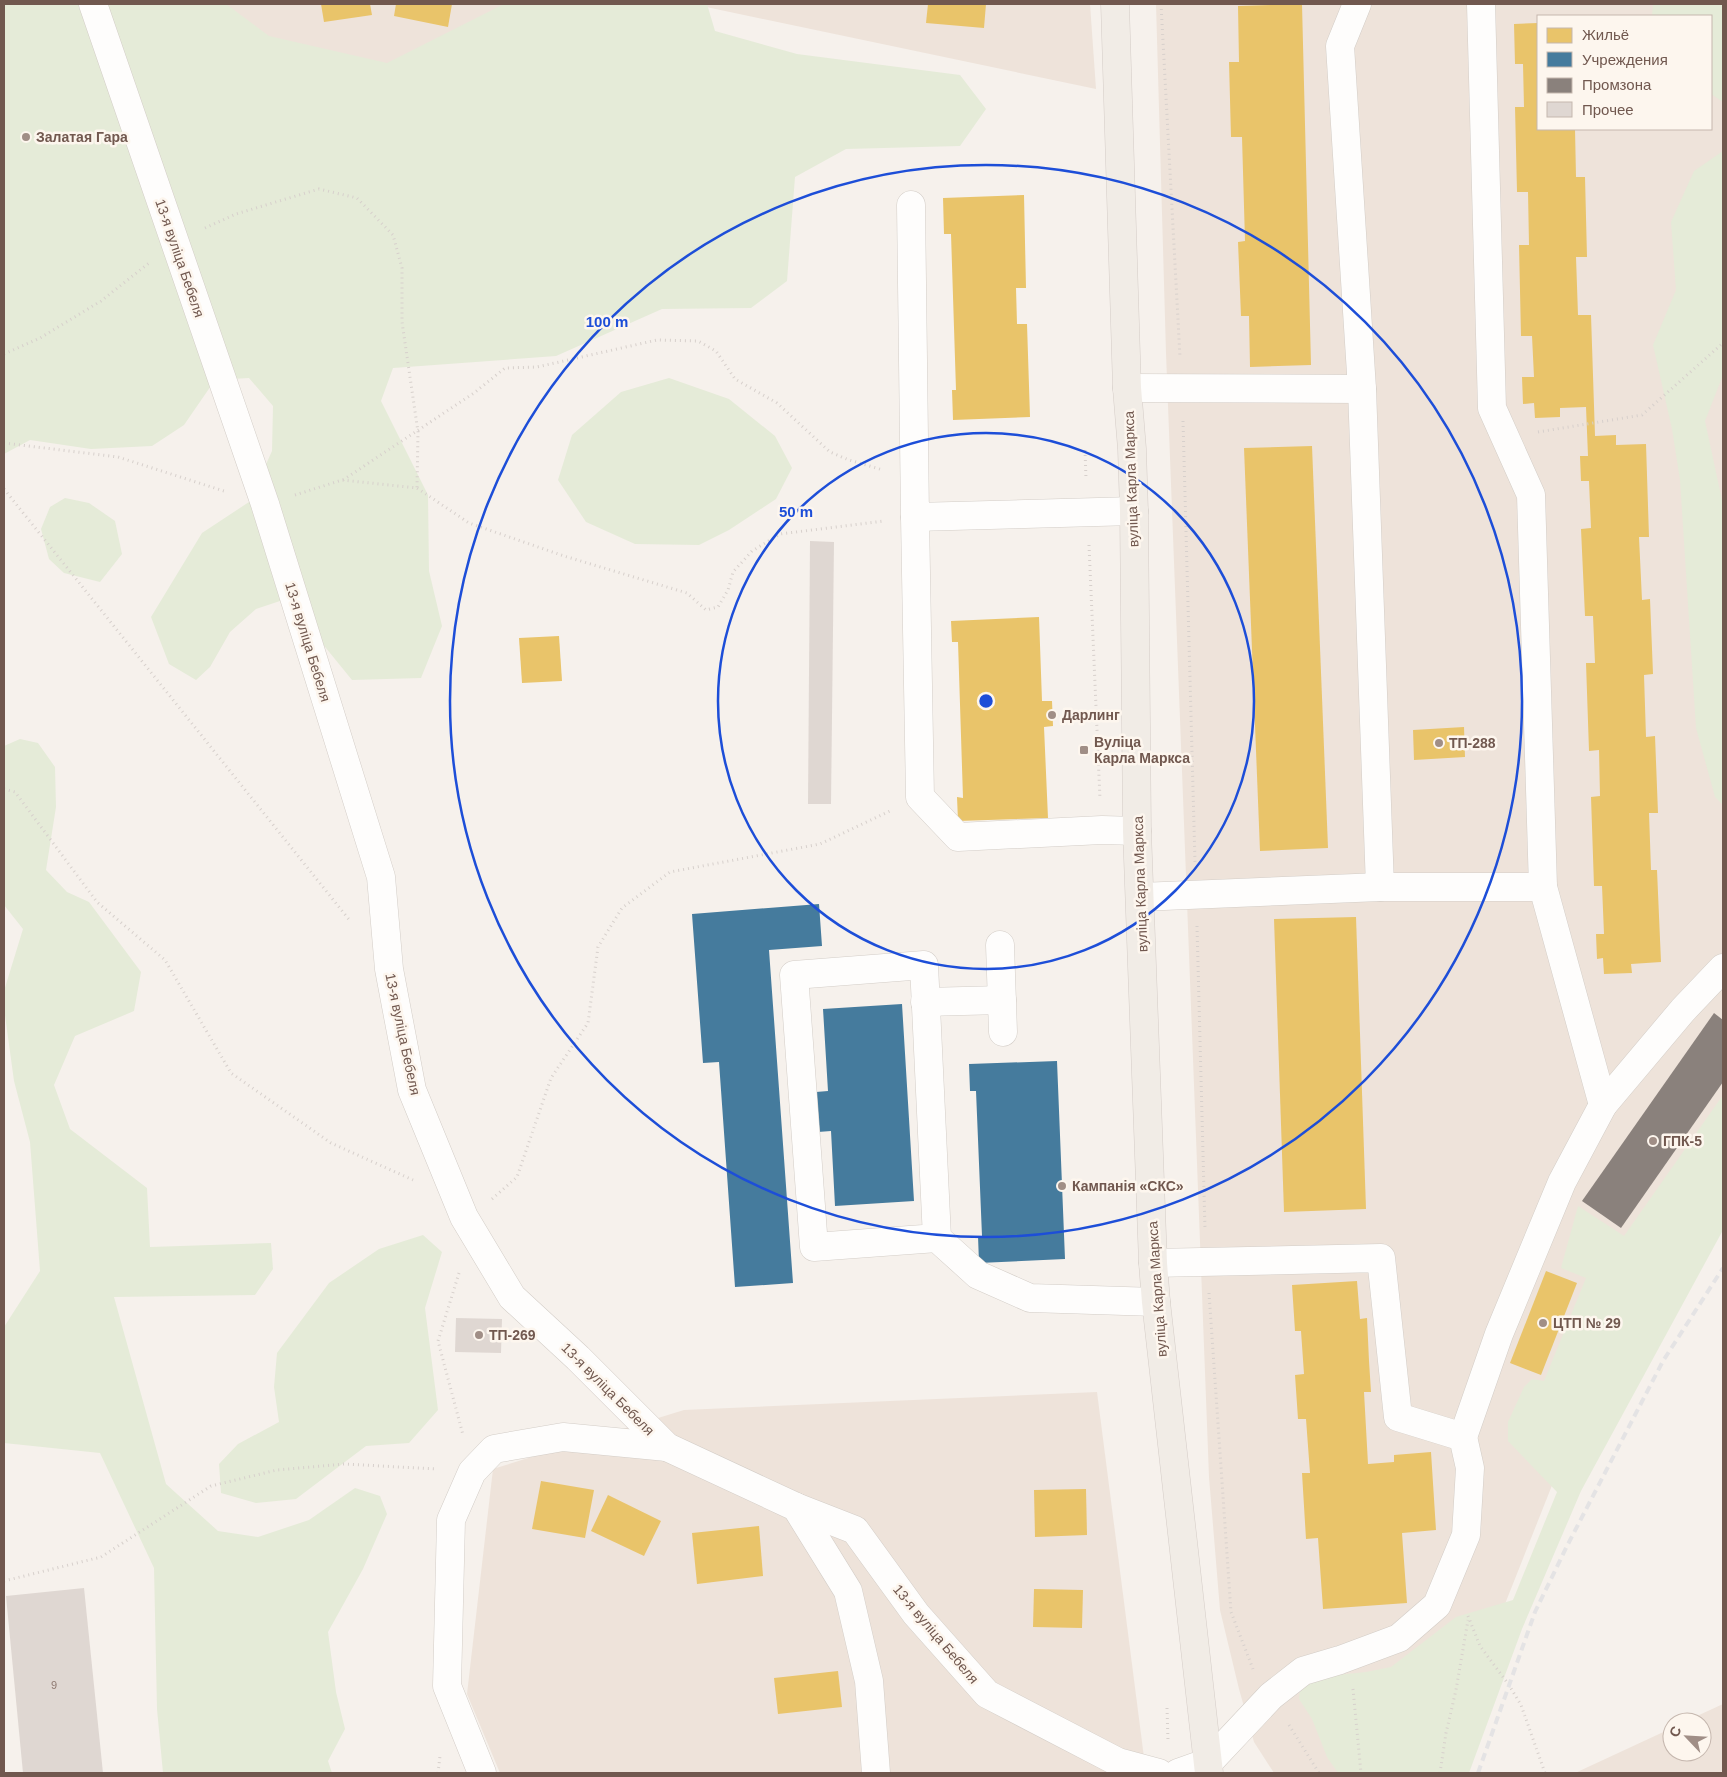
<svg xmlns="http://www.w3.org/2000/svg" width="1727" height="1777" font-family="Helvetica,sans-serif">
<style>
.residential{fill:#eee3da;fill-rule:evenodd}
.green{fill:#e5ebd8}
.homes{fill:#e9c46a}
.public{fill:#457b9d}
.industry{fill:#8a817c}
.building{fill:#dfd7d2}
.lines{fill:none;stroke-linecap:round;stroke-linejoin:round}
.minor-casing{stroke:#d3cdc7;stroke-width:29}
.major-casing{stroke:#d4ccc7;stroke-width:29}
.path{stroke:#d7d0cc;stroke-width:3;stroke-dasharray:1 4;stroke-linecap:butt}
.minor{stroke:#fefdfc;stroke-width:28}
.major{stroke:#f1ece6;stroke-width:28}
.rail{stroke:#e4e3e4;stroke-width:4;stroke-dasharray:8 5;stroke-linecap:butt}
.ring{fill:none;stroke:#1d4ed8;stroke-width:2.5}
.poi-dot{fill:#a08e86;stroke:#fdf6ee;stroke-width:2}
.labels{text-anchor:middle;stroke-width:5;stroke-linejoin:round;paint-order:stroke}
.number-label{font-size:11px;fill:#8f7a72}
.poi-label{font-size:14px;font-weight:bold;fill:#71584f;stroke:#fdf6ee;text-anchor:start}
.street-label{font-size:14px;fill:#71584f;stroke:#fdf6ee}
.centre{fill:#1d4ed8;stroke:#fdf6ee;stroke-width:2.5}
.ring-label{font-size:15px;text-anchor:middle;font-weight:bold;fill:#1d4ed8;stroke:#fdf6ee;stroke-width:5;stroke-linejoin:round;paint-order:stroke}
</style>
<rect width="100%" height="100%" fill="#f6f1ec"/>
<g class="residential">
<path d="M 117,4 L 580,4 L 374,110 Z"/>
<path d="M 692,4 L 1090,4 L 1096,89 Z"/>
<path d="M 1156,4 L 1723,4 L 1723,1121 L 1656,1223 L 1438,1773 L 1274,1773 L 1254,1742 L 1239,1689 L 1220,1610 L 1209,1477 L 1166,353 ZM 1538,16 L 1711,16 L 1711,129 L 1538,129 Z"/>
<path d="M 1097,1392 L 1146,1773 L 500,1773 L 467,1694 L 493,1469 L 684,1410 Z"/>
<path d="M 1723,1704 L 1723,1773 L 1575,1773 L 1672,1728 L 1672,1752 L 1702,1752 L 1702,1722 L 1684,1722 Z"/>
</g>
<g class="green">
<path d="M 4,4 L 226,4 L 269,36 L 387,63 L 504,4 L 707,4 L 715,31 L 797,54 L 960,75 L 986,109 L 960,146 L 846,149 L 795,177 L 787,281 L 751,308 L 662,309 L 556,356 L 393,368 L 381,401 L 428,495 L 429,571 L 442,626 L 421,678 L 352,680 L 286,599 L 256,609 L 230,632 L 210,667 L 196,680 L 169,664 L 151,617 L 202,533 L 249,502 L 272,451 L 273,406 L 249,378 L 215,380 L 184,425 L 152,446 L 91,449 L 30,440 L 4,454 Z"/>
<path d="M 1653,4 L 1723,4 L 1723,102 L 1711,94 L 1711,16 L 1652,16 Z"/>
<path d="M 1723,151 L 1723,375 L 1705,421 L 1723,505 L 1723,805 L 1715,797 L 1696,728 L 1680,480 L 1672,429 L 1653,345 L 1676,290 L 1671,222 L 1694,171 Z"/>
<path d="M 669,378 L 729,399 L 775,436 L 792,468 L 776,499 L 729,530 L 699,545 L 635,544 L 586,522 L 558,480 L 572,435 L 621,392 Z"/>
<path d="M 65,498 L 89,503 L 115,521 L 122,554 L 100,582 L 64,573 L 49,559 L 41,529 L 50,507 Z"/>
<path d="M 20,739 L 38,743 L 55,767 L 56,807 L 46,870 L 67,892 L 89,902 L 141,972 L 134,1011 L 75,1036 L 54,1085 L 70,1129 L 147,1188 L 150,1247 L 271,1243 L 273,1269 L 255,1295 L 114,1297 L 166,1484 L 218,1531 L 258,1537 L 309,1520 L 355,1488 L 380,1496 L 387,1514 L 363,1569 L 328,1632 L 336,1692 L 345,1729 L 328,1761 L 332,1773 L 163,1773 L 157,1709 L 154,1568 L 100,1453 L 4,1443 L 4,1327 L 40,1271 L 30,1142 L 14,1081 L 4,1008 L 4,991 L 23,929 L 4,905 L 4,746 Z"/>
<path d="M 1723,1095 L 1723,1230 L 1581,1491 L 1522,1629 L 1469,1773 L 1338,1773 L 1327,1757 L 1312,1719 L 1299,1699 L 1300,1688 L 1317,1677 L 1366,1672 L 1391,1667 L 1456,1617 L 1513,1600 L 1557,1492 L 1508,1441 L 1508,1422 L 1524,1387 L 1532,1379 L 1544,1381 L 1586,1278 L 1561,1268 L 1578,1206 L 1624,1236 Z"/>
<path d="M 423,1235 L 442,1252 L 425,1308 L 438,1410 L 409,1443 L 366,1446 L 296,1499 L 256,1503 L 221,1493 L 219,1464 L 238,1444 L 279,1422 L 274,1387 L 277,1353 L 329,1283 L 379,1249 Z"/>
</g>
<g class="homes">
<path d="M 321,4 L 370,4 L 372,15 L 324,22 Z"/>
<path d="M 396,4 L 452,4 L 448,27 L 394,16 Z"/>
<path d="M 928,4 L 986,4 L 984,28 L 926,23 Z"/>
<path d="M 1270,4 L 1302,4 L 1311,365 L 1250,367 L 1249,316 L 1241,316 L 1238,242 L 1245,241 L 1242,137 L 1231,137 L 1229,62 L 1239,62 L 1238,6 L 1270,5 Z"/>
<path d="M 1538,23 L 1538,129 L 1575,129 L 1576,177 L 1585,177 L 1587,257 L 1576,257 L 1578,315 L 1591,315 L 1595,436 L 1616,435 L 1616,445 L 1646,444 L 1649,537 L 1639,537 L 1642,600 L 1650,599 L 1653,674 L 1644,675 L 1646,737 L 1655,736 L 1658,813 L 1649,813 L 1651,870 L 1657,870 L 1661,962 L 1631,964 L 1632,973 L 1604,974 L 1603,958 L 1597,959 L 1596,934 L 1604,934 L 1602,886 L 1594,886 L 1591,797 L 1600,796 L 1599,750 L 1589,751 L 1586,663 L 1595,663 L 1593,616 L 1585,616 L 1581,529 L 1591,528 L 1589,481 L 1581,481 L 1580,456 L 1588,456 L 1586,407 L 1560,408 L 1560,417 L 1535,418 L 1534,403 L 1523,404 L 1522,377 L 1534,377 L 1532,336 L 1521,336 L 1519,245 L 1529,245 L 1528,192 L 1517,192 L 1515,107 L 1524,107 L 1523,64 L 1515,64 L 1514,24 Z"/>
<path d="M 1024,195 L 1026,288 L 1016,288 L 1017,324 L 1027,324 L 1030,417 L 953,420 L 952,390 L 956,390 L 951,234 L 944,234 L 943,198 Z"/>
<path d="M 1312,446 L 1328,848 L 1260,851 L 1244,448 Z"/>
<path d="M 1039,617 L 1042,701 L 1052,701 L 1053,726 L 1044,727 L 1048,818 L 958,821 L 957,797 L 963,798 L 958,642 L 952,642 L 951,621 Z"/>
<path d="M 559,636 L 562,681 L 522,683 L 519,638 Z"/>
<path d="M 1464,727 L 1465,757 L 1414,760 L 1413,730 Z"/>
<path d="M 1356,917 L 1366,1209 L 1284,1212 L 1274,919 Z"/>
<path d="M 1546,1271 L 1577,1283 L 1541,1375 L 1510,1363 Z"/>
<path d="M 1357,1281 L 1360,1319 L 1367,1318 L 1369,1361 L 1371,1392 L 1364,1392 L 1368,1464 L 1394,1462 L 1394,1455 L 1431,1452 L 1436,1530 L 1402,1533 L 1407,1603 L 1323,1609 L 1318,1538 L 1306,1539 L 1302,1473 L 1310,1473 L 1306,1419 L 1298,1419 L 1295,1375 L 1304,1374 L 1301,1331 L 1295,1331 L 1292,1285 Z"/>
<path d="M 541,1481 L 594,1490 L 585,1538 L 532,1529 Z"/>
<path d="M 1086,1489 L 1087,1535 L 1035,1537 L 1034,1490 Z"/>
<path d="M 608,1495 L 661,1521 L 644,1556 L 591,1531 Z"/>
<path d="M 759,1526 L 763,1576 L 697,1584 L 692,1533 Z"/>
<path d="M 1034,1589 L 1083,1590 L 1082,1628 L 1033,1627 Z"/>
<path d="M 838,1671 L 842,1707 L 778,1714 L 774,1678 Z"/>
</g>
<g class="public">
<path d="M 819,904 L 822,946 L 769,950 L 793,1283 L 735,1287 L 719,1062 L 703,1063 L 692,914 Z"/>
<path d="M 902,1004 L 914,1201 L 835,1206 L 831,1131 L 818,1132 L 816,1092 L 828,1091 L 823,1009 Z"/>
<path d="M 1057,1061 L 1065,1259 L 979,1263 L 978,1236 L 982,1236 L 976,1091 L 970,1091 L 969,1064 Z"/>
</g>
<path class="industry" d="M 1714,1013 L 1723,1020 L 1723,1082 L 1621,1228 L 1582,1201 Z"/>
<g class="building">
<path d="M 810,541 L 834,542 L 831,804 L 808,804 Z"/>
<path d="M 456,1318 L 502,1319 L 501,1353 L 455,1352 Z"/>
<path d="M 84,1588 L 103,1773 L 23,1773 L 6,1596 Z"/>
</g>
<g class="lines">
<g class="minor-casing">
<g id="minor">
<path d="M 93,4 L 265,504 L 381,877 L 389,969 L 412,1090 L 464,1217 L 512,1297 L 578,1358 L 667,1447 L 796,1507 L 855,1530 L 916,1614 L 987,1694 L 1118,1762 L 1159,1773"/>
<path d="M 1481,4 L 1492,408 L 1531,495 L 1543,887 L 1603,1105"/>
<path d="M 911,205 L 915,517 L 1134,511"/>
<path d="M 1127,388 L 1362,389 L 1340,46 L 1357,4"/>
<path d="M 1362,389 L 1380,887"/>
<path d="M 915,517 L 920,797 L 958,837 L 1102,830 L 1137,831"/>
<path d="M 1140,897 L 1380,887 L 1543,887"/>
<path d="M 1000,945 L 1003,1032"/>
<path d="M 925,1002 L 1002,1000"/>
<path d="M 937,1238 L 924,965 L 794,975 L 814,1247 L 937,1238 L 978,1275 L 1030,1298 L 1156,1302"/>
<path d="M 1153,1263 L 1381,1258 L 1398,1417 L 1463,1437 L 1470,1468 L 1466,1535 L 1437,1605 L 1399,1638 L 1340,1660 L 1303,1671 L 1271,1696 L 1209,1762 L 1178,1773"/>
<path d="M 1463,1437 L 1499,1334 L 1562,1182 L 1603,1105 L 1683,1010 L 1723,968"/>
<path d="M 796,1507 L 848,1591 L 869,1681 L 876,1773"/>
<path d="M 482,1773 L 447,1686 L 451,1520 L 472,1472 L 494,1449 L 563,1437 L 667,1447"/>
</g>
</g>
<g class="major-casing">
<path id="major" d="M 1115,4 L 1127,388 L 1132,449 L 1134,511 L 1137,831 L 1153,1263 L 1156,1302 L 1209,1773"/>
</g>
<g class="path">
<path d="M 1161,4 L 1180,357"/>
<path d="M 205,228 L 236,214 L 319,189 L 357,198 L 393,235 L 402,268 L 402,322 L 418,432 L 417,488"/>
<path d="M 4,354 L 40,338 L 101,301 L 149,263"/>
<path d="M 1183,421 L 1195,862"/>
<path d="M 1538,432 L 1642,415 L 1723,343"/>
<path d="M 4,443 L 118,457 L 227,492"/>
<path d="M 1085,450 L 1086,479"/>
<path d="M 343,480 L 474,393 L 505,368 L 537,367 L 657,340 L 698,341 L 716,351 L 735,379 L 777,403 L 830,452 L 849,460 L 883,470"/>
<path d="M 4,489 L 351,922"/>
<path d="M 295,495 L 342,480 L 417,488 L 469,523 L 564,556 L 687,593 L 706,610 L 718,607 L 728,590 L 733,572 L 752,551 L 780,534 L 884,521"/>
<path d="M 1089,545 L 1100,799"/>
<path d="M 4,789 L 15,792 L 97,902 L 165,960 L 231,1073 L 331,1143 L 413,1180"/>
<path d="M 1197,926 L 1205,1229"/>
<path d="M 492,1199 L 517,1177 L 551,1078 L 588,1023 L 598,947 L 622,908 L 670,872 L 820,844 L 892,810"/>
<path d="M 459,1273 L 438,1341 L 463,1435"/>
<path d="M 1209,1293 L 1231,1612 L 1253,1669"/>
<path d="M 4,1581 L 101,1557 L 211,1486 L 277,1470 L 344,1464 L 437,1469"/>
<path d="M 1468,1616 L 1480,1646 L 1509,1685 L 1521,1705 L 1545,1773"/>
<path d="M 1353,1689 L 1361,1773"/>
<path d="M 1167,1708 L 1168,1741"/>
<path d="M 1289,1725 L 1319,1773"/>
<path d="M 438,1773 L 440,1756"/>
<path d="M 1440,1773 L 1446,1733 L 1456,1690 L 1468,1620"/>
</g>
<use href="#minor" class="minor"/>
<use href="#major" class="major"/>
<path class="rail" d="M 1478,1773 L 1535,1612 L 1567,1546 L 1663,1361 L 1723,1268"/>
</g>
<g class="ring">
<circle cx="986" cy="701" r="268"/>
<circle cx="986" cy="701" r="536"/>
</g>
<g class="poi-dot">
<circle cx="26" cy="137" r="5"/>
<circle cx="1052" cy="715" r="5"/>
<circle cx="1439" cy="743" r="5"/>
<rect x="1079" y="745" width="10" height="10" rx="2.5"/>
<circle cx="1653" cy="1141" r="5"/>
<circle cx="1062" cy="1186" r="5"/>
<circle cx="1543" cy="1323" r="5"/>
<circle cx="479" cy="1335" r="5"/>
</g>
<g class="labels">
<g class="number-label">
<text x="54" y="1689">9</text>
</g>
<g class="poi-label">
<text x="36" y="142">Залатая Гара</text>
<text x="1062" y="720">Дарлинг</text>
<text x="1094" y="747">Вуліца<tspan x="1094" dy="16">Карла Маркса</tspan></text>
<text x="1449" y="748">ТП-288</text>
<text x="1663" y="1146">ГПК-5</text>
<text x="1072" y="1191">Кампанія «СКС»</text>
<text x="1553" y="1328">ЦТП № 29</text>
<text x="489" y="1340">ТП-269</text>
</g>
<g class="street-label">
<text transform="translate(180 258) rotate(71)" y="5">13-я вуліца Бебеля</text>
<text transform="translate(1131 479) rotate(-92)" y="5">вуліца Карла Маркса</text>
<text transform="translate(308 642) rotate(73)" y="5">13-я вуліца Бебеля</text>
<text transform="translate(1140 884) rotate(-92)" y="5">вуліца Карла Маркса</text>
<text transform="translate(403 1034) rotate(78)" y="5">13-я вуліца Бебеля</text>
<text transform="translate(1157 1289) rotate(-94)" y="5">вуліца Карла Маркса</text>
<text transform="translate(608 1389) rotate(45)" y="5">13-я вуліца Бебеля</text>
<text transform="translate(936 1634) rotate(50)" y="5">13-я вуліца Бебеля</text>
</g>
</g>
<circle cx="986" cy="701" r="8" class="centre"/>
<g class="ring-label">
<text x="607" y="327">100 m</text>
<text x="796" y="517">50 m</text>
</g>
<rect width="1727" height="1777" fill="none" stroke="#71584f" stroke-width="10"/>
<rect x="1537" y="15" width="175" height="115" fill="#fdf6ee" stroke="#c5b7ae"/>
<rect x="1547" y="28" width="25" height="15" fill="#e9c46a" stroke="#c5b7ae"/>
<text x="1582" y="40" font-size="15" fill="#71584f">Жильё</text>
<rect x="1547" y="52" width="25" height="15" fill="#457b9d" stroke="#c5b7ae"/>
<text x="1582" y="65" font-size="15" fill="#71584f">Учреждения</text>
<rect x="1547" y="78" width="25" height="15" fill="#8a817c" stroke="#c5b7ae"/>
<text x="1582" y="90" font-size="15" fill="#71584f">Промзона</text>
<rect x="1547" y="102" width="25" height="15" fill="#dfd7d2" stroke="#c5b7ae"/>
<text x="1582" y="115" font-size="15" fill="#71584f">Прочее</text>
<g transform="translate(1687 1737) rotate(295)"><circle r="24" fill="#fdf6ee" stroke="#c5b7ae"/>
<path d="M0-4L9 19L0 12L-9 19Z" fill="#a08e86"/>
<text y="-8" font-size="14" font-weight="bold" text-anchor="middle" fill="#71584f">С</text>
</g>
</svg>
